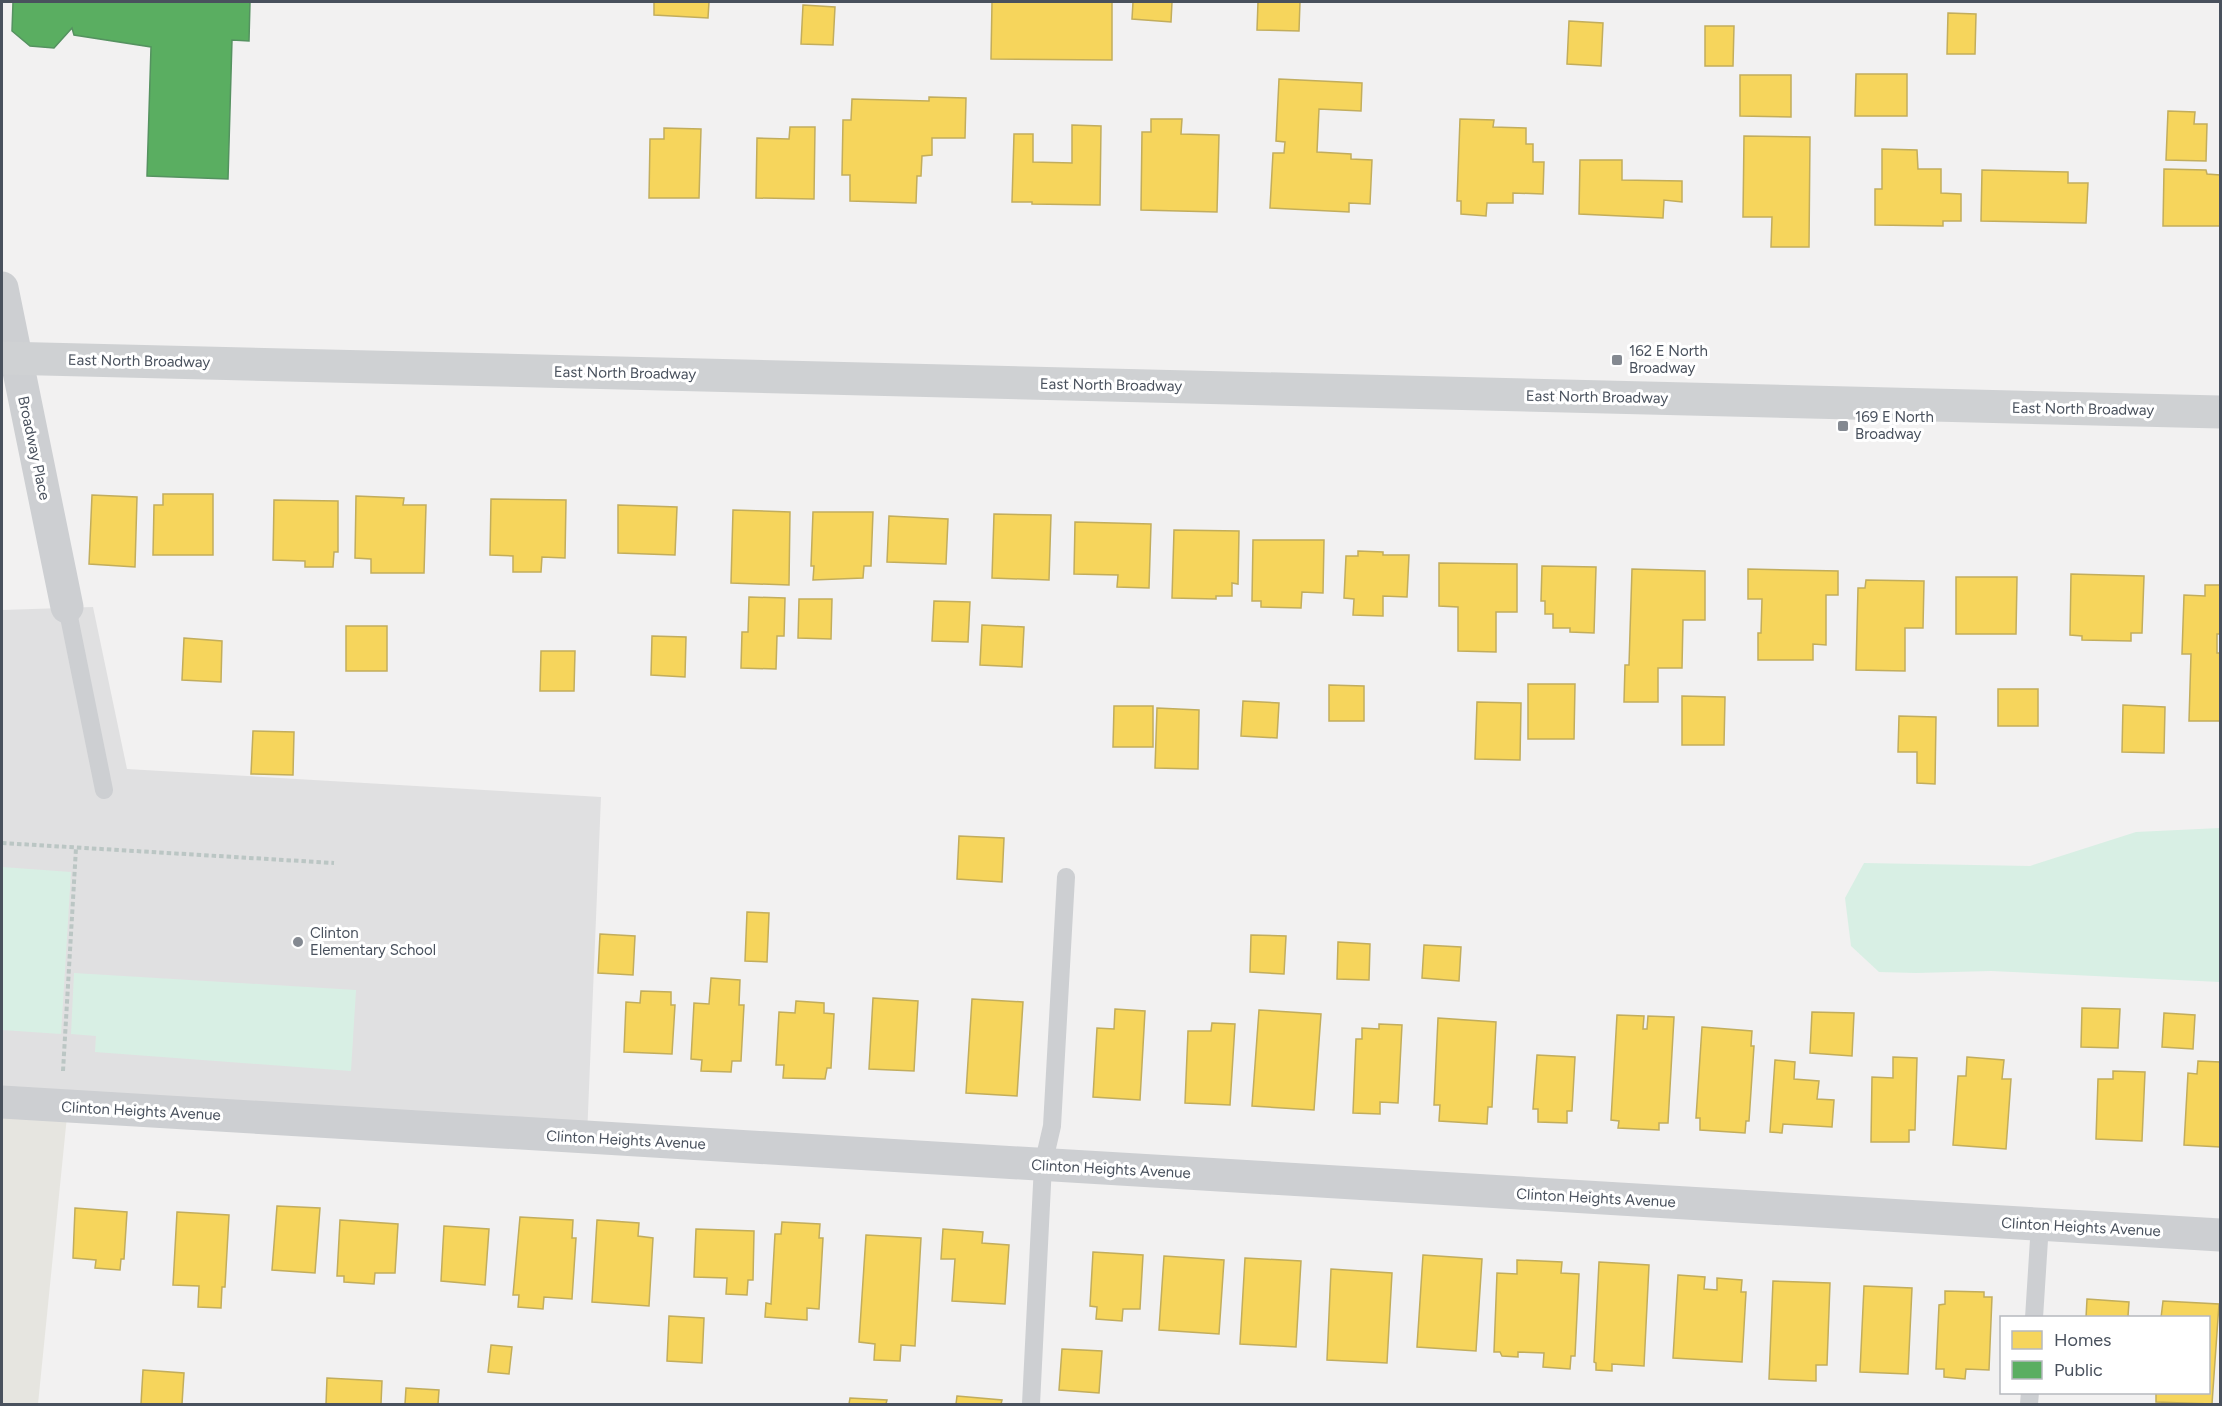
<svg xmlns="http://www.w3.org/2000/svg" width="2222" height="1406" font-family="Figtree,sans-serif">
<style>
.commercial{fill:#e6e5e0}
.education{fill:#e0e0e1}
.green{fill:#d8efe4}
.homes{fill:#f6d55c;stroke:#c2ad5c;stroke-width:1.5}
.public{fill:#5aae61;stroke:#559260;stroke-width:1.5}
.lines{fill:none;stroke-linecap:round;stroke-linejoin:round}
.path{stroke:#bbc6c4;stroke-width:4;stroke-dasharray:4.5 3;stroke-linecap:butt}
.service{stroke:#cdcfd2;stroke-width:18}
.minor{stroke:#cdcfd2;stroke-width:33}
.secondary{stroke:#cfd1d3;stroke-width:33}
.poi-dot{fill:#848991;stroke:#fff;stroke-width:2}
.labels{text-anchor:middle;stroke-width:6;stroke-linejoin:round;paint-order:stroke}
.poi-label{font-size:15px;fill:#49515d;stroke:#fff;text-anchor:start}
.street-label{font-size:15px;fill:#49515d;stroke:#fff}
</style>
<rect width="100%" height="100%" fill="#f2f1f1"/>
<path class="commercial" d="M 2,1102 L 68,1106 L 38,1404 L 2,1404 Z"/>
<path class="education" d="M 93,607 L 127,769 L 601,797 L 587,1137 L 2,1102 L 2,610 Z"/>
<g class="green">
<path d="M 2220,828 L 2220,982 L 1991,971 L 1916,973 L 1879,972 L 1851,946 L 1845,898 L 1864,863 L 2030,866 L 2136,832 Z"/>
<path d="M 2,867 L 71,872 L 61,1034 L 2,1030 Z"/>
<path d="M 74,973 L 356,990 L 351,1071 L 95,1052 L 96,1036 L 71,1034 Z"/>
</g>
<g class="homes">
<path d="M 654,2 L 709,2 L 708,18 L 654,15 Z"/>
<path d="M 992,2 L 1112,2 L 1112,60 L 991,59 Z"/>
<path d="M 1133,2 L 1172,2 L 1171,22 L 1132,19 Z"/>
<path d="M 1258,2 L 1300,2 L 1299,31 L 1257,30 Z"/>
<path d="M 803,5 L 835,7 L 833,45 L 801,44 Z"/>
<path d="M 1948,13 L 1976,14 L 1975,54 L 1947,54 Z"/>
<path d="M 1569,21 L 1603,23 L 1601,66 L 1567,64 Z"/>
<path d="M 1705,26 L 1734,26 L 1733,66 L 1705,66 Z"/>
<path d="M 1856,74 L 1907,74 L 1907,116 L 1855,116 Z"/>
<path d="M 1740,75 L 1791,75 L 1791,117 L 1740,116 Z"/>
<path d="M 1279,79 L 1362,83 L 1361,111 L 1319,109 L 1317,152 L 1351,154 L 1351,159 L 1372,160 L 1370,204 L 1349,203 L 1349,212 L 1270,208 L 1273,153 L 1284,153 L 1285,142 L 1276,141 Z"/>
<path d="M 929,97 L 966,98 L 965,138 L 932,138 L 932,155 L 922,156 L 921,176 L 917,176 L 916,203 L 850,201 L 850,175 L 842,175 L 843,120 L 851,120 L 852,99 L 929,101 Z"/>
<path d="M 2168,111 L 2195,112 L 2194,124 L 2207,124 L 2206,161 L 2166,160 Z"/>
<path d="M 1151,119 L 1182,119 L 1181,134 L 1219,135 L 1217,212 L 1141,210 L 1142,132 L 1151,132 Z"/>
<path d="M 1460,119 L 1494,120 L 1493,127 L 1526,128 L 1526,144 L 1533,144 L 1533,162 L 1544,162 L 1543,194 L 1513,193 L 1513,203 L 1487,203 L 1486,216 L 1461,214 L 1461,201 L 1457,201 Z"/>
<path d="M 1072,125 L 1101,126 L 1100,205 L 1032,204 L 1032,202 L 1012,202 L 1014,134 L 1033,134 L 1033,162 L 1072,163 Z"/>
<path d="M 790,127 L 815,127 L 814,199 L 756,198 L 757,138 L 789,139 Z"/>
<path d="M 664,128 L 701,129 L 699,198 L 649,198 L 650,139 L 664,139 Z"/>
<path d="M 1744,136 L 1810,137 L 1809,247 L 1771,247 L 1772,217 L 1743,217 Z"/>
<path d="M 1882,149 L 1917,150 L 1918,169 L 1941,169 L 1941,193 L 1961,194 L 1961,221 L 1943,221 L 1943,226 L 1875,225 L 1875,189 L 1882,189 Z"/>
<path d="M 1580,160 L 1622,160 L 1622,180 L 1682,181 L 1682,202 L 1664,200 L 1663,218 L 1579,214 Z"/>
<path d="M 2164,169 L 2206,170 L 2207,174 L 2220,175 L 2220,226 L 2163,226 Z"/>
<path d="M 1982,170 L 2068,172 L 2068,183 L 2088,183 L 2086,223 L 1981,221 Z"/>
<path d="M 163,494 L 213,494 L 213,555 L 153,555 L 154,505 L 163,505 Z"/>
<path d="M 92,495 L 137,497 L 135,567 L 89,564 Z"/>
<path d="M 356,496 L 404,498 L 403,505 L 426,505 L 424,573 L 371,573 L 371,559 L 355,558 Z"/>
<path d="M 491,499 L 566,500 L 565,558 L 542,557 L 541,572 L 513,572 L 513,556 L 490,555 Z"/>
<path d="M 274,500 L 338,501 L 338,552 L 334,552 L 333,567 L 305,567 L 305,561 L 273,560 Z"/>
<path d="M 618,505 L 677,507 L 675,555 L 618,553 Z"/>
<path d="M 733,510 L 790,512 L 789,585 L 731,583 Z"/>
<path d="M 813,512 L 873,512 L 871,566 L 864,566 L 863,578 L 813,580 L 814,566 L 811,566 Z"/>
<path d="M 994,514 L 1051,515 L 1049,580 L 992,578 Z"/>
<path d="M 889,516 L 948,519 L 946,564 L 887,562 Z"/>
<path d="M 1075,522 L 1151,524 L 1149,588 L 1117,587 L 1118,575 L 1074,574 Z"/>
<path d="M 1174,530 L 1239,531 L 1238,584 L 1232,583 L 1232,596 L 1216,596 L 1216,599 L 1172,598 Z"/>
<path d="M 1253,540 L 1324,540 L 1323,593 L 1302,592 L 1301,608 L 1261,607 L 1261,601 L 1252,601 Z"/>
<path d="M 1358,551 L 1383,552 L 1383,555 L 1409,555 L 1407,597 L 1383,596 L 1383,616 L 1353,615 L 1354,599 L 1344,598 L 1346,556 L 1358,556 Z"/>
<path d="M 1439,563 L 1517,564 L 1517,612 L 1496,612 L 1496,652 L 1458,651 L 1458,607 L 1439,606 Z"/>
<path d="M 1542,566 L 1596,567 L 1594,633 L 1570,632 L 1570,628 L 1553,628 L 1553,614 L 1545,614 L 1545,601 L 1541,601 Z"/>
<path d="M 1632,569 L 1705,571 L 1705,620 L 1683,620 L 1682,668 L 1658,668 L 1658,702 L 1624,702 L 1625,665 L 1629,665 Z"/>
<path d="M 1748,569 L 1838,571 L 1838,595 L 1826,595 L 1826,645 L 1813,644 L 1813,660 L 1758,660 L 1758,633 L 1761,633 L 1762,599 L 1748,599 Z"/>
<path d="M 2071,574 L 2144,576 L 2142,633 L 2131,633 L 2131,641 L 2082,640 L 2082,636 L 2070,635 Z"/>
<path d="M 1956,577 L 2017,577 L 2016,634 L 1956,634 Z"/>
<path d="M 1866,580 L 1924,581 L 1923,628 L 1905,628 L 1905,671 L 1856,670 L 1858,588 L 1865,588 Z"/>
<path d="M 2205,585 L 2220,585 L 2220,634 L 2217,634 L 2217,653 L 2220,653 L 2220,721 L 2189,721 L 2191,654 L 2182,654 L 2184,595 L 2205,596 Z"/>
<path d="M 749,597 L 785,598 L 784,636 L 777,636 L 776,669 L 741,668 L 742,632 L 748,632 Z"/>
<path d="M 799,599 L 832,599 L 831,639 L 798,638 Z"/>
<path d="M 934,601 L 970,602 L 968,642 L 932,641 Z"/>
<path d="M 982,625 L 1024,627 L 1022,667 L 980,665 Z"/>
<rect x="346" y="626" width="41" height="45"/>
<path d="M 652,636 L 686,637 L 685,677 L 651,675 Z"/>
<path d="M 184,638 L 222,641 L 221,682 L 182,680 Z"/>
<path d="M 541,651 L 575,651 L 574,691 L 540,691 Z"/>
<path d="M 1528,684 L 1575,684 L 1574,739 L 1528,739 Z"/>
<path d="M 1329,685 L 1364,686 L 1364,721 L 1329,721 Z"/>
<rect x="1998" y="689" width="40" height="37"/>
<path d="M 1682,696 L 1725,697 L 1724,745 L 1682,745 Z"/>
<path d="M 1243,701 L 1279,703 L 1277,738 L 1241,736 Z"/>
<path d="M 1477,702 L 1521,703 L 1520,760 L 1475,759 Z"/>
<path d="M 2123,705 L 2165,707 L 2164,753 L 2122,752 Z"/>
<path d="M 1114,706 L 1153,706 L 1153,747 L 1113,747 Z"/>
<path d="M 1157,708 L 1199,710 L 1198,769 L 1155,768 Z"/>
<path d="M 1899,716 L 1936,717 L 1935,784 L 1917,783 L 1917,752 L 1898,752 Z"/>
<path d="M 253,731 L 294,732 L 293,775 L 251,774 Z"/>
<path d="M 959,836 L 1004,838 L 1002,882 L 957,879 Z"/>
<path d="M 747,912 L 769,913 L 767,962 L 745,961 Z"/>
<path d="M 600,934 L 635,936 L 633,975 L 598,973 Z"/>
<path d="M 1251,935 L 1286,936 L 1284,974 L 1250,972 Z"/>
<path d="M 1338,942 L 1370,944 L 1369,980 L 1337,979 Z"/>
<path d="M 1424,945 L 1461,947 L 1459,981 L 1422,978 Z"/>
<path d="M 711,978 L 740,980 L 739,1005 L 744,1005 L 741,1061 L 732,1061 L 731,1072 L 701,1071 L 702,1060 L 691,1059 L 694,1003 L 709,1004 Z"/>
<path d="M 641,991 L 671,992 L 671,1005 L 675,1005 L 672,1054 L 624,1052 L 626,1002 L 640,1003 Z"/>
<path d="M 873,998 L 918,1001 L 914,1071 L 869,1069 Z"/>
<path d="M 972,999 L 1023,1002 L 1017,1096 L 966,1093 Z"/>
<path d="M 796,1001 L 824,1003 L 824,1013 L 834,1014 L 831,1068 L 827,1068 L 825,1079 L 783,1078 L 784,1065 L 776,1065 L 779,1012 L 795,1013 Z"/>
<path d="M 2082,1008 L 2120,1009 L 2118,1048 L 2081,1047 Z"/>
<path d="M 1115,1009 L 1145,1011 L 1140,1100 L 1093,1097 L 1097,1028 L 1114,1029 Z"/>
<path d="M 1259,1010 L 1321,1014 L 1314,1110 L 1252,1106 Z"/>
<path d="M 1812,1012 L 1854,1013 L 1852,1056 L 1810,1053 Z"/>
<path d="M 2164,1013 L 2195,1015 L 2193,1049 L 2162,1047 Z"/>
<path d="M 1617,1015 L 1644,1016 L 1643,1029 L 1647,1029 L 1648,1016 L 1674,1017 L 1668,1123 L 1659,1123 L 1659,1130 L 1618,1128 L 1619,1121 L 1611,1120 Z"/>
<path d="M 1438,1018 L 1496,1022 L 1492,1107 L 1488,1107 L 1487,1124 L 1439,1121 L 1440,1105 L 1434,1105 Z"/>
<path d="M 1212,1023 L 1235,1024 L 1230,1105 L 1185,1103 L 1188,1031 L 1211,1031 Z"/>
<path d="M 1379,1024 L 1402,1025 L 1398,1103 L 1380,1102 L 1380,1114 L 1353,1113 L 1356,1039 L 1362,1039 L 1362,1028 L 1379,1029 Z"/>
<path d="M 1702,1027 L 1752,1031 L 1751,1046 L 1754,1046 L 1749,1121 L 1746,1121 L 1745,1133 L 1700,1130 L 1700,1118 L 1696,1118 Z"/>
<path d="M 1537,1055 L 1575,1057 L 1572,1111 L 1567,1111 L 1567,1123 L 1538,1122 L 1538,1109 L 1533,1109 Z"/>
<path d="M 1893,1057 L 1917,1058 L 1915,1130 L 1909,1130 L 1909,1142 L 1871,1142 L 1872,1077 L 1893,1078 Z"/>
<path d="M 1967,1057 L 2004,1060 L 2002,1079 L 2011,1079 L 2006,1149 L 1953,1145 L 1958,1076 L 1966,1076 Z"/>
<path d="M 1775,1060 L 1795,1062 L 1794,1079 L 1819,1081 L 1817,1099 L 1834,1100 L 1832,1127 L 1783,1124 L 1782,1133 L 1770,1132 Z"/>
<path d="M 2198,1061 L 2220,1062 L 2220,1147 L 2184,1145 L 2188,1073 L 2197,1074 Z"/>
<path d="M 2113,1071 L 2145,1072 L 2142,1141 L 2096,1139 L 2098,1079 L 2113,1079 Z"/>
<path d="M 277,1206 L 320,1208 L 315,1273 L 272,1270 Z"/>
<path d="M 75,1208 L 127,1212 L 124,1259 L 121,1259 L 120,1270 L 95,1268 L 96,1260 L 73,1258 Z"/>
<path d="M 177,1212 L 229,1215 L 225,1287 L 222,1287 L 221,1308 L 198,1307 L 199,1286 L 173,1285 Z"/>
<path d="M 520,1217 L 573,1220 L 572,1238 L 576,1238 L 572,1299 L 544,1297 L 543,1309 L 518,1307 L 519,1295 L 513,1295 Z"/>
<path d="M 340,1220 L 398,1224 L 395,1273 L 375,1273 L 374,1284 L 344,1282 L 344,1276 L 337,1276 Z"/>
<path d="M 597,1220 L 639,1223 L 638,1236 L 653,1238 L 649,1306 L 592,1302 Z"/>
<path d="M 782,1222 L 820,1224 L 819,1238 L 823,1238 L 819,1309 L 807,1308 L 807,1320 L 765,1317 L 766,1303 L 771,1304 L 775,1234 L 781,1234 Z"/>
<path d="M 444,1226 L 489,1229 L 485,1285 L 441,1281 Z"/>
<path d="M 696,1229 L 754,1231 L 753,1280 L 748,1280 L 747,1295 L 726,1294 L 727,1278 L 694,1277 Z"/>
<path d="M 943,1229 L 983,1232 L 982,1243 L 1009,1245 L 1005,1304 L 952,1301 L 955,1259 L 941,1259 Z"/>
<path d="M 866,1235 L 921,1238 L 915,1346 L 901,1345 L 900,1361 L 874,1360 L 875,1344 L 859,1342 Z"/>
<path d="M 1093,1252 L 1143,1255 L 1140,1309 L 1123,1309 L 1122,1321 L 1096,1319 L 1097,1307 L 1090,1306 Z"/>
<path d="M 1423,1255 L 1482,1259 L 1476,1351 L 1417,1347 Z"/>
<path d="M 1164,1256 L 1224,1260 L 1219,1334 L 1159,1330 Z"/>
<path d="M 1245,1258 L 1301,1261 L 1296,1347 L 1240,1344 Z"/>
<path d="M 1517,1260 L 1562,1262 L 1561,1273 L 1579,1274 L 1575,1356 L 1571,1356 L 1570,1369 L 1543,1367 L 1544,1353 L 1518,1352 L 1518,1357 L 1502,1356 L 1500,1352 L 1494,1352 L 1497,1273 L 1517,1274 Z"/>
<path d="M 1599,1262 L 1649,1265 L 1644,1366 L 1612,1364 L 1612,1371 L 1596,1370 L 1596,1363 L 1594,1362 Z"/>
<path d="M 1331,1269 L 1392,1273 L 1387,1363 L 1327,1360 Z"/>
<path d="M 1678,1275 L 1705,1277 L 1704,1289 L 1717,1290 L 1717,1278 L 1742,1280 L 1741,1292 L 1746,1292 L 1742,1362 L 1673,1358 Z"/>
<path d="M 1773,1281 L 1830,1283 L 1827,1365 L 1816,1365 L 1816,1381 L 1769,1379 Z"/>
<path d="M 1864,1286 L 1912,1288 L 1908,1374 L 1860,1372 Z"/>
<path d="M 1945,1291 L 1984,1292 L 1984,1297 L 1992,1297 L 1989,1370 L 1966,1369 L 1965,1379 L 1944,1377 L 1944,1369 L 1936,1369 L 1939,1305 L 1945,1304 Z"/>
<path d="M 2087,1299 L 2129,1302 L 2128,1316 L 2133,1318 L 2086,1318 Z"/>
<path d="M 2163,1301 L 2219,1304 L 2212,1404 L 2156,1402 L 2156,1392 L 2208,1392 L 2208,1318 L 2161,1318 Z"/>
<path d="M 669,1316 L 704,1318 L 702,1363 L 667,1361 Z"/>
<path d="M 491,1345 L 512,1347 L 509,1374 L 488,1372 Z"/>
<path d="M 1062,1349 L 1102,1351 L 1099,1393 L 1059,1390 Z"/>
<path d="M 143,1370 L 184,1373 L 182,1404 L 141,1404 Z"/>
<path d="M 327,1378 L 382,1381 L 381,1404 L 326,1404 Z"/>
<path d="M 406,1388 L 439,1390 L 438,1404 L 405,1404 Z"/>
<path d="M 957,1396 L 1002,1400 L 1001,1404 L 956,1404 Z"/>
<path d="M 850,1398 L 887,1400 L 886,1404 L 849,1404 Z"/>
</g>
<path class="public" d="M 13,2 L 250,2 L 249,41 L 232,40 L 228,179 L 147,176 L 151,47 L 74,35 L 72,28 L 54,48 L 30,46 L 12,31 Z"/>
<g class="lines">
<g class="path">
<path d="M 2,843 L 334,863"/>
<path d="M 63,1071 L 76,848"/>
</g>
<g class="service">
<path d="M 67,607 L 104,790"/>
<path d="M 2034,1318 L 2040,1224"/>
<path d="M 1031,1404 L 1043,1165 L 1052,1126 L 1066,877"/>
<path d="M 2029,1404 L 2030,1392"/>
</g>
<g class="minor">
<path d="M 2,288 L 67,607"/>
<path d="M 2,1102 L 2220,1235"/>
</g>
<path class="secondary" d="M 2,358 L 2220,412"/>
</g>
<g class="poi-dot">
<rect x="1611" y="354" width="12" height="12" rx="3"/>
<rect x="1837" y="420" width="12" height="12" rx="3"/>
<circle cx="298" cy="942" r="6"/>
</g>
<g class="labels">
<g class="poi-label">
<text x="1629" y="356">162 E North<tspan x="1629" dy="17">Broadway</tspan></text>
<text x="1855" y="422">169 E North<tspan x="1855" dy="17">Broadway</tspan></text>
<text x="310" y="938">Clinton<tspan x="310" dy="17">Elementary School</tspan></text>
</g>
<g class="street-label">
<text transform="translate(139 361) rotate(1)" y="5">East North Broadway</text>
<text transform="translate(625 373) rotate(1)" y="5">East North Broadway</text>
<text transform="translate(1111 385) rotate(1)" y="5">East North Broadway</text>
<text transform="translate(1597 397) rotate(1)" y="5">East North Broadway</text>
<text transform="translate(2083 409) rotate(1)" y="5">East North Broadway</text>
<text transform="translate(34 448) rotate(78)" y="5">Broadway Place</text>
<text transform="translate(141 1111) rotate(3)" y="5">Clinton Heights Avenue</text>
<text transform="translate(626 1140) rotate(3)" y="5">Clinton Heights Avenue</text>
<text transform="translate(1111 1169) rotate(3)" y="5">Clinton Heights Avenue</text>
<text transform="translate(1596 1198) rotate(3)" y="5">Clinton Heights Avenue</text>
<text transform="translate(2081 1227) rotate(3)" y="5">Clinton Heights Avenue</text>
</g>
</g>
<rect width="2222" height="1406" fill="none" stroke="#49515d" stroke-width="6"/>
<rect x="2000" y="1316" width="210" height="78" fill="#ffffff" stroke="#b6b9be" stroke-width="1.5"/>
<rect x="2012" y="1331" width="30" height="18" fill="#f6d55c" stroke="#b6b9be" stroke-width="1.5"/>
<text x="2054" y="1346" font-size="18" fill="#49515d">Homes</text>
<rect x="2012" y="1361" width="30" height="18" fill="#5aae61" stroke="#b6b9be" stroke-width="1.5"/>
<text x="2054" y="1376" font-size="18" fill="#49515d">Public</text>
</svg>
